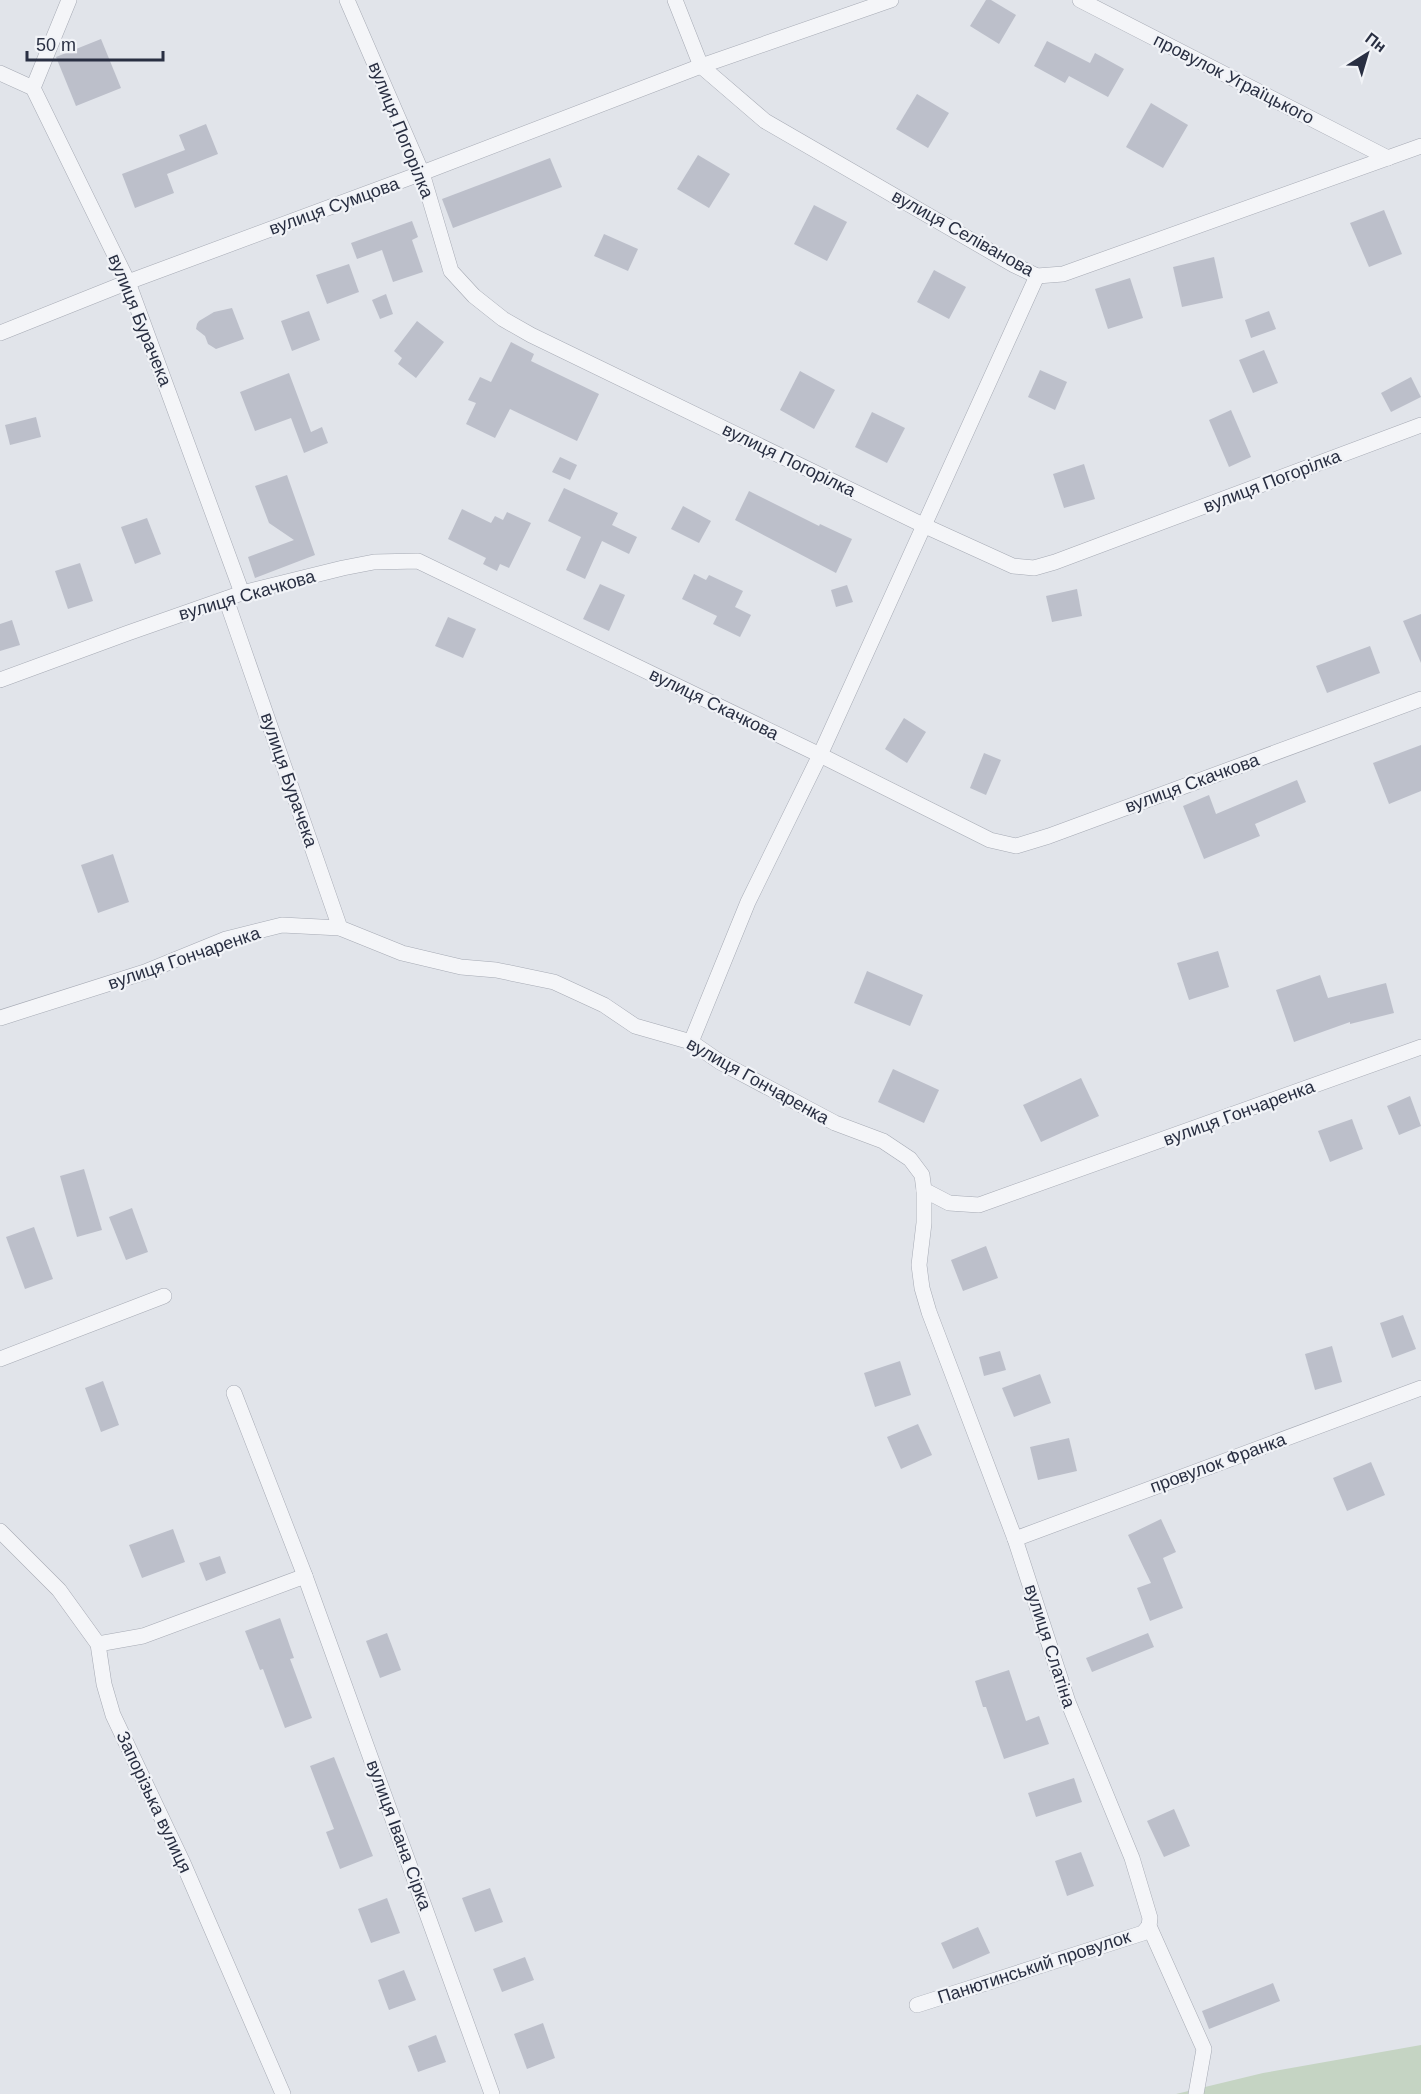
<svg xmlns="http://www.w3.org/2000/svg" width="1421" height="2094" font-family="Arial,sans-serif">
<style>
.green{fill:#c5d4c3}
.building{fill:#bcbfca}
.lines{fill:none;stroke-linecap:round;stroke-linejoin:round}
.minor-casing{stroke:#a6aab4;stroke-width:16}
.minor{stroke:#f4f5f8;stroke-width:15}
.labels{text-anchor:middle;stroke-width:4.5;stroke-linejoin:round;paint-order:stroke}
.street-label{font-size:18px;fill:#292f42;stroke:#f1f3f7}
</style>
<rect width="100%" height="100%" fill="#e1e4ea"/>
<path class="green" d="M 1421,2045 L 1421,2094 L 1176,2094 L 1263,2073 Z"/>
<g class="building">
<path d="M 986,0 L 991,0 L 1016,15 L 999,44 L 970,26 Z"/>
<path d="M 101,39 L 121,88 L 76,106 L 56,57 Z"/>
<path d="M 1047,41 L 1090,63 L 1095,53 L 1124,69 L 1108,97 L 1069,76 L 1065,83 L 1034,66 Z"/>
<path d="M 917,94 L 949,113 L 928,148 L 896,129 Z"/>
<path d="M 1151,103 L 1188,125 L 1163,168 L 1126,147 Z"/>
<path d="M 206,124 L 218,154 L 167,174 L 174,193 L 135,208 L 122,174 L 185,150 L 179,135 Z"/>
<path d="M 698,155 L 730,174 L 709,208 L 677,189 Z"/>
<path d="M 550,158 L 562,187 L 453,228 L 442,199 Z"/>
<path d="M 814,205 L 847,222 L 827,261 L 794,244 Z"/>
<path d="M 1384,210 L 1402,254 L 1369,267 L 1350,223 Z"/>
<path d="M 412,221 L 418,237 L 412,240 L 423,272 L 393,282 L 382,250 L 357,259 L 351,243 Z"/>
<path d="M 604,234 L 638,249 L 628,271 L 594,256 Z"/>
<path d="M 1214,257 L 1223,298 L 1182,307 L 1173,267 Z"/>
<path d="M 349,264 L 359,292 L 327,304 L 316,275 Z"/>
<path d="M 934,270 L 966,287 L 949,319 L 917,302 Z"/>
<path d="M 1130,278 L 1143,318 L 1108,329 L 1095,289 Z"/>
<path d="M 386,294 L 393,314 L 380,319 L 372,300 Z"/>
<path d="M 232,308 L 244,339 L 216,349 L 208,344 L 205,336 L 196,329 L 197,324 L 199,321 L 214,312 Z"/>
<path d="M 309,311 L 320,340 L 292,351 L 281,321 Z"/>
<path d="M 1269,311 L 1276,329 L 1251,338 L 1245,320 Z"/>
<path d="M 417,321 L 444,342 L 416,378 L 398,364 L 402,358 L 394,351 Z"/>
<path d="M 511,342 L 534,354 L 531,361 L 599,394 L 577,441 L 510,409 L 495,438 L 466,424 L 476,403 L 468,400 L 480,377 L 491,382 Z"/>
<path d="M 1264,350 L 1278,383 L 1253,393 L 1239,360 Z"/>
<path d="M 1040,370 L 1067,382 L 1055,410 L 1028,397 Z"/>
<path d="M 800,371 L 835,390 L 814,429 L 780,410 Z"/>
<path d="M 289,373 L 311,432 L 322,427 L 328,443 L 304,453 L 291,418 L 255,431 L 240,392 Z"/>
<path d="M 1411,377 L 1421,397 L 1391,412 L 1381,393 Z"/>
<path d="M 1231,410 L 1251,457 L 1229,467 L 1209,420 Z"/>
<path d="M 872,412 L 905,428 L 887,463 L 855,447 Z"/>
<path d="M 36,417 L 41,437 L 10,445 L 5,425 Z"/>
<path d="M 560,457 L 577,465 L 570,480 L 552,472 Z"/>
<path d="M 1084,464 L 1095,499 L 1064,508 L 1053,474 Z"/>
<path d="M 287,475 L 315,555 L 255,578 L 248,557 L 294,540 L 269,523 L 255,486 Z"/>
<path d="M 564,488 L 618,513 L 612,525 L 637,537 L 629,554 L 602,541 L 585,579 L 566,570 L 581,537 L 548,521 Z"/>
<path d="M 749,491 L 819,526 L 820,524 L 852,539 L 836,573 L 735,520 Z"/>
<path d="M 683,506 L 711,521 L 699,543 L 671,529 Z"/>
<path d="M 462,509 L 491,523 L 495,516 L 503,520 L 507,512 L 531,523 L 509,568 L 500,564 L 497,571 L 483,564 L 486,558 L 448,539 Z"/>
<path d="M 147,518 L 161,554 L 135,564 L 121,527 Z"/>
<path d="M 80,563 L 93,601 L 68,609 L 55,571 Z"/>
<path d="M 694,574 L 706,580 L 709,575 L 743,591 L 735,607 L 751,615 L 740,637 L 713,624 L 717,616 L 682,599 Z"/>
<path d="M 600,584 L 625,595 L 609,631 L 583,619 Z"/>
<path d="M 847,585 L 853,602 L 836,607 L 831,590 Z"/>
<path d="M 1077,589 L 1082,616 L 1052,622 L 1046,596 Z"/>
<path d="M 1421,614 L 1421,663 L 1403,621 Z"/>
<path d="M 448,617 L 476,629 L 463,658 L 435,646 Z"/>
<path d="M 12,620 L 20,645 L 0,651 L 0,624 Z"/>
<path d="M 1370,646 L 1380,673 L 1327,693 L 1316,666 Z"/>
<path d="M 904,718 L 926,732 L 907,763 L 885,749 Z"/>
<path d="M 1421,745 L 1421,791 L 1389,804 L 1373,763 Z"/>
<path d="M 984,753 L 1001,760 L 986,795 L 970,788 Z"/>
<path d="M 1297,780 L 1306,802 L 1255,824 L 1260,836 L 1204,859 L 1183,806 L 1209,795 L 1216,814 Z"/>
<path d="M 113,854 L 129,902 L 98,913 L 81,865 Z"/>
<path d="M 1218,951 L 1229,987 L 1189,1000 L 1177,963 Z"/>
<path d="M 867,971 L 923,995 L 910,1026 L 854,1003 Z"/>
<path d="M 1320,975 L 1328,998 L 1386,983 L 1394,1013 L 1350,1024 L 1350,1022 L 1294,1042 L 1276,990 Z"/>
<path d="M 893,1069 L 939,1090 L 924,1123 L 878,1102 Z"/>
<path d="M 1081,1078 L 1099,1116 L 1041,1142 L 1023,1105 Z"/>
<path d="M 1410,1096 L 1421,1126 L 1399,1135 L 1387,1106 Z"/>
<path d="M 1352,1119 L 1363,1149 L 1330,1162 L 1318,1131 Z"/>
<path d="M 84,1169 L 102,1230 L 77,1237 L 60,1176 Z"/>
<path d="M 132,1208 L 148,1252 L 126,1260 L 109,1217 Z"/>
<path d="M 34,1227 L 53,1279 L 25,1289 L 6,1237 Z"/>
<path d="M 986,1246 L 998,1278 L 963,1291 L 951,1260 Z"/>
<path d="M 1403,1315 L 1416,1349 L 1392,1358 L 1380,1323 Z"/>
<path d="M 1332,1346 L 1342,1382 L 1315,1390 L 1305,1354 Z"/>
<path d="M 1000,1351 L 1006,1370 L 984,1376 L 979,1357 Z"/>
<path d="M 900,1361 L 911,1395 L 875,1407 L 864,1373 Z"/>
<path d="M 1040,1374 L 1051,1403 L 1014,1417 L 1002,1388 Z"/>
<path d="M 103,1381 L 119,1425 L 101,1432 L 85,1388 Z"/>
<path d="M 918,1424 L 932,1455 L 901,1469 L 887,1437 Z"/>
<path d="M 1069,1438 L 1077,1471 L 1038,1480 L 1030,1447 Z"/>
<path d="M 1371,1462 L 1385,1495 L 1347,1511 L 1333,1478 Z"/>
<path d="M 1161,1519 L 1176,1552 L 1163,1558 L 1183,1608 L 1150,1621 L 1137,1588 L 1151,1583 L 1128,1535 Z"/>
<path d="M 173,1529 L 185,1562 L 142,1578 L 129,1545 Z"/>
<path d="M 220,1556 L 226,1573 L 206,1581 L 199,1563 Z"/>
<path d="M 280,1618 L 294,1658 L 290,1659 L 312,1718 L 285,1728 L 263,1669 L 260,1670 L 245,1631 Z"/>
<path d="M 387,1633 L 401,1670 L 380,1678 L 366,1641 Z"/>
<path d="M 1148,1633 L 1154,1647 L 1092,1672 L 1086,1658 Z"/>
<path d="M 1009,1670 L 1026,1721 L 1039,1716 L 1049,1744 L 1004,1759 L 986,1707 L 983,1707 L 975,1681 Z"/>
<path d="M 334,1757 L 373,1856 L 340,1869 L 326,1832 L 334,1829 L 310,1766 Z"/>
<path d="M 1074,1778 L 1082,1802 L 1036,1817 L 1028,1793 Z"/>
<path d="M 1174,1809 L 1190,1846 L 1164,1857 L 1147,1821 Z"/>
<path d="M 1081,1852 L 1094,1886 L 1067,1896 L 1055,1861 Z"/>
<path d="M 490,1888 L 503,1922 L 475,1932 L 462,1898 Z"/>
<path d="M 387,1898 L 400,1933 L 371,1943 L 358,1909 Z"/>
<path d="M 978,1927 L 990,1953 L 953,1969 L 941,1943 Z"/>
<path d="M 525,1957 L 534,1980 L 502,1992 L 493,1969 Z"/>
<path d="M 404,1970 L 416,2000 L 389,2010 L 378,1980 Z"/>
<path d="M 1273,1983 L 1280,2001 L 1209,2029 L 1202,2011 Z"/>
<path d="M 543,2023 L 555,2058 L 527,2069 L 514,2034 Z"/>
<path d="M 436,2035 L 446,2062 L 418,2072 L 408,2046 Z"/>
</g>
<g class="lines">
<g class="minor-casing">
<g id="minor">
<path d="M 347,0 L 422,173 L 451,271 L 474,296 L 503,319 L 531,335 L 925,526 L 1013,566 L 1034,568 L 1055,562 L 1421,425"/>
<path d="M 675,0 L 701,66 L 765,121 L 1014,265 L 1037,276 L 1063,274 L 1421,146"/>
<path d="M 1080,0 L 1388,158"/>
<path d="M 0,73 L 33,88 L 128,282 L 242,593"/>
<path d="M 33,88 L 69,0"/>
<path d="M 0,333 L 128,282 L 422,173 L 701,66 L 891,0"/>
<path d="M 226,599 L 340,928"/>
<path d="M 0,680 L 128,633 L 242,593 L 343,568 L 374,562 L 418,561 L 820,755 L 990,840 L 1016,846 L 1049,836 L 1421,699"/>
<path d="M 0,1018 L 145,972 L 226,939 L 282,925 L 340,928 L 402,953 L 461,967 L 496,970 L 554,982 L 604,1005 L 635,1026 L 691,1042 L 720,1062 L 835,1123 L 883,1141 L 910,1159 L 922,1175 L 924,1190 L 924,1223 L 919,1265 L 922,1288 L 929,1312 L 1015,1539 L 1068,1702 L 1132,1858 L 1150,1918 L 1149,1926 L 1204,2049 L 1196,2094"/>
<path d="M 691,1042 L 748,902 L 820,755 L 1037,276"/>
<path d="M 924,1190 L 949,1203 L 979,1205 L 1421,1047"/>
<path d="M 0,1359 L 164,1296"/>
<path d="M 234,1393 L 305,1576"/>
<path d="M 0,1531 L 59,1590 L 98,1644 L 104,1684 L 113,1715 L 183,1863 L 283,2094"/>
<path d="M 1015,1539 L 1421,1388"/>
<path d="M 98,1644 L 143,1636 L 305,1576 L 492,2094"/>
<path d="M 917,2005 L 1143,1933 L 1149,1926"/>
</g>
</g>
<use href="#minor" class="minor"/>
</g>
<g class="labels">
<g class="street-label">
<text transform="translate(1234 79) rotate(27)" y="6">провулок Уграїцького</text>
<text transform="translate(401 130) rotate(68)" y="6">вулиця Погорілка</text>
<text transform="translate(334 206) rotate(-20)" y="6">вулиця Сумцова</text>
<text transform="translate(963 233) rotate(29)" y="6">вулиця Селіванова</text>
<text transform="translate(140 320) rotate(68)" y="6">вулиця Бурачека</text>
<text transform="translate(789 460) rotate(26)" y="6">вулиця Погорілка</text>
<text transform="translate(1272 481) rotate(-21)" y="6">вулиця Погорілка</text>
<text transform="translate(247 595) rotate(-16)" y="6">вулиця Скачкова</text>
<text transform="translate(714 704) rotate(26)" y="6">вулиця Скачкова</text>
<text transform="translate(289 780) rotate(71)" y="6">вулиця Бурачека</text>
<text transform="translate(1192 783) rotate(-20)" y="6">вулиця Скачкова</text>
<text transform="translate(184 958) rotate(-19)" y="6">вулиця Гончаренка</text>
<text transform="translate(758 1081) rotate(29)" y="6">вулиця Гончаренка</text>
<text transform="translate(1239 1113) rotate(-20)" y="6">вулиця Гончаренка</text>
<text transform="translate(1218 1463) rotate(-20)" y="6">провулок Франка</text>
<text transform="translate(1050 1646) rotate(72)" y="6">вулиця Слатіна</text>
<text transform="translate(154 1802) rotate(65)" y="6">Запорізька вулиця</text>
<text transform="translate(399 1835) rotate(70)" y="6">вулиця Івана Сірка</text>
<text transform="translate(1034 1967) rotate(-18)" y="6">Панютинський провулок</text>
</g>
</g>
<g transform="translate(1367 54) rotate(37)" stroke="#f1f3f7" stroke-width="4.5" paint-order="stroke">
<path d="M0-4.5L10 22L0 15L-10 22Z" fill="#292f42"/>
<text y="-9" font-size="16" font-weight="bold" text-anchor="middle" fill="#292f42">Пн</text>
</g>
<path d="M27 51v9h136v-9" fill="none" stroke="#292f42" stroke-width="3"/>
<text x="36" y="51" font-size="18" fill="#292f42" stroke="#f1f3f7" stroke-width="4.5" paint-order="stroke">50 m</text>
</svg>
